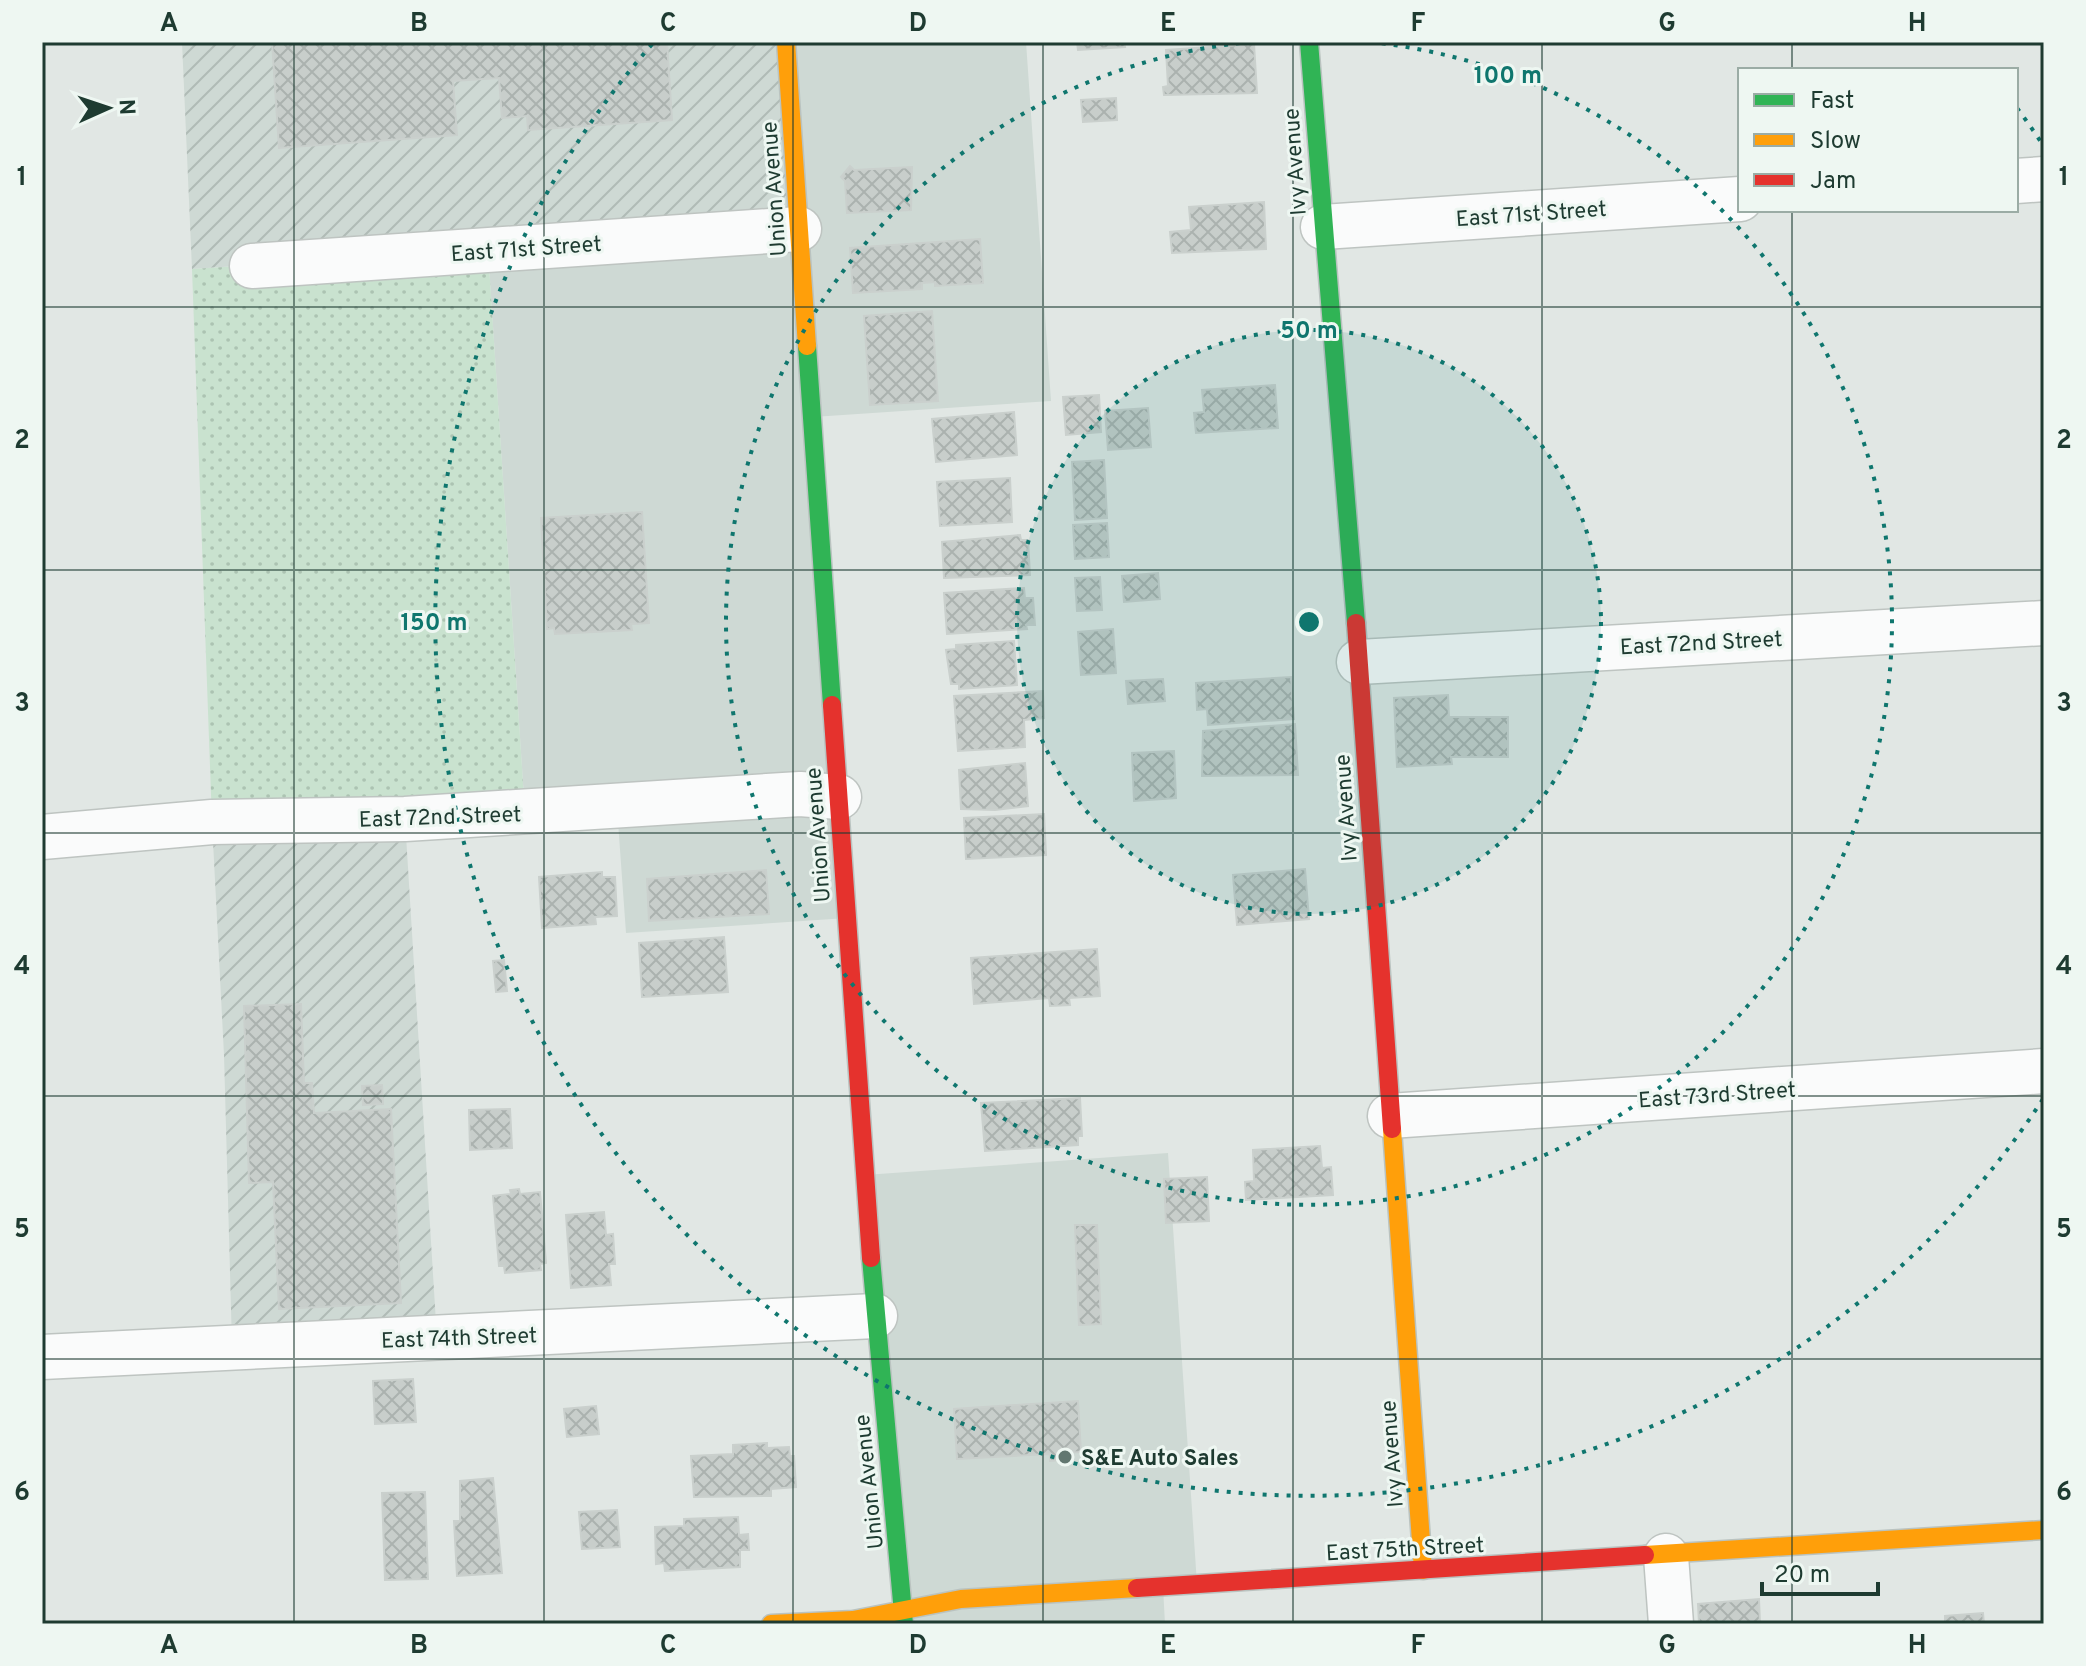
<svg xmlns="http://www.w3.org/2000/svg" width="2086" height="1666" font-family="Overpass,sans-serif">
<style>
.built{fill:#ced9d4}
.industrial{fill:url(#industrial-furrows)}
.grass{fill:url(#grass-dots)}
.building{fill:url(#building-cross-hatch);stroke:#cad0cd;stroke-width:2}
.lines{fill:none;stroke-linecap:round;stroke-linejoin:round}
.street-casing{stroke:#bec4c1;stroke-width:47}
.fast-casing{stroke:#bac3c0;stroke-width:21}
.slow-casing{stroke:#bac3c0;stroke-width:21}
.jam-casing{stroke:#bac3c0;stroke-width:21}
.street{stroke:#fafbfb;stroke-width:44}
.fast{stroke:#30b455;stroke-width:18}
.slow{stroke:#ff9f0a;stroke-width:18}
.jam{stroke:#e5322d;stroke-width:18}
.grid{fill:none;stroke:#1e3b31;stroke-width:2;stroke-opacity:0.55}
.ring{fill:none;stroke:#0f766e;stroke-width:4;stroke-dasharray:4 8}
.poi-dot{fill:#627770;stroke:#eef7f2;stroke-width:3}
.labels{text-anchor:middle;stroke-width:6;stroke-linejoin:round;paint-order:stroke}
.street-label{font-size:22px;fill:#1e3b31;stroke:#eef7f2}
.poi-label{font-size:22px;font-weight:bold;fill:#1e3b31;stroke:#eef7f2;text-anchor:start}
.centre{fill:#0f766e;stroke:#eef7f2;stroke-width:4}
.ring-label{font-size:24px;text-anchor:middle;font-weight:bold;fill:#0f766e;stroke:#eef7f2;stroke-width:6;stroke-linejoin:round;paint-order:stroke}
.neatline{fill:none;stroke:#1e3b31;stroke-width:3}
.grid-label{font-size:26px;text-anchor:middle;font-weight:bold;fill:#1e3b31}
</style>
<defs>
<pattern id="industrial-furrows" width="10" height="10" patternUnits="userSpaceOnUse" patternTransform="scale(2)"><rect width="10" height="10" fill="#ced9d4"/><path d="M-1 1l2-2M0 10L10 0M9 11l2-2" fill="none" stroke="#b0bbb6"/></pattern>
<pattern id="grass-dots" width="8" height="8" patternUnits="userSpaceOnUse" patternTransform="scale(2)"><rect width="8" height="8" fill="#c9e2cf"/><path d="M2 2h.1M6 6h.1" fill="none" stroke="#acc3b2" stroke-width="1.8" stroke-linecap="round"/></pattern>
<pattern id="building-cross-hatch" width="8" height="8" patternUnits="userSpaceOnUse" patternTransform="scale(2)"><rect width="8" height="8" fill="#c8cecb"/><path d="M0 0l8 8M0 8l8-8" fill="none" stroke="#abb2af"/></pattern>
</defs>
<rect width="100%" height="100%" fill="#e1e7e4"/>
<g class="built">
<path d="M 786,42 L 1026,42 L 1051,401 L 813,417 L 847,918 L 626,933 L 617,808 L 525,813 L 488,250 Z"/>
<path d="M 1168,1153 L 1197,1584 L 1163,1587 L 1165,1624 L 904,1624 L 865,1175 Z"/>
</g>
<g class="industrial">
<path d="M 182,42 L 786,42 L 799,229 L 192,269 Z"/>
<path d="M 405,819 L 437,1339 L 232,1345 L 224,1055 L 212,822 Z"/>
</g>
<path class="grass" d="M 488,250 L 525,813 L 212,822 L 192,269 Z"/>
<g class="building">
<path d="M 272,42 L 667,42 L 672,120 L 528,130 L 527,116 L 502,118 L 499,78 L 453,81 L 457,135 L 279,148 Z"/>
<path d="M 1077,42 L 1124,42 L 1125,47 L 1078,50 Z"/>
<path d="M 1254,44 L 1257,93 L 1164,95 L 1163,87 L 1168,86 L 1166,50 Z"/>
<path d="M 1116,98 L 1117,120 L 1083,122 L 1081,100 Z"/>
<path d="M 850,166 L 854,170 L 912,167 L 911,210 L 847,213 L 845,181 L 841,177 Z"/>
<path d="M 1264,202 L 1266,249 L 1172,253 L 1170,232 L 1191,230 L 1189,207 Z"/>
<path d="M 980,239 L 983,283 L 935,286 L 935,282 L 922,283 L 922,289 L 853,293 L 850,248 Z"/>
<path d="M 932,311 L 938,401 L 870,405 L 864,316 Z"/>
<path d="M 1275,385 L 1278,428 L 1196,433 L 1194,413 L 1204,412 L 1202,390 Z"/>
<path d="M 1099,395 L 1101,432 L 1066,435 L 1063,397 Z"/>
<path d="M 1148,408 L 1151,447 L 1108,450 L 1105,411 Z"/>
<path d="M 1014,412 L 1017,455 L 936,462 L 932,419 Z"/>
<path d="M 1104,460 L 1107,518 L 1075,520 L 1072,462 Z"/>
<path d="M 1010,478 L 1012,522 L 940,526 L 937,482 Z"/>
<path d="M 642,512 L 649,623 L 631,624 L 632,630 L 555,634 L 554,628 L 547,629 L 541,518 Z"/>
<path d="M 1107,523 L 1109,557 L 1075,559 L 1073,525 Z"/>
<path d="M 1020,535 L 1021,540 L 1028,540 L 1030,575 L 944,578 L 942,542 Z"/>
<path d="M 1158,573 L 1160,599 L 1124,602 L 1122,576 Z"/>
<path d="M 1100,577 L 1102,610 L 1077,611 L 1075,578 Z"/>
<path d="M 1024,588 L 1025,598 L 1033,598 L 1035,625 L 1026,625 L 1027,629 L 947,634 L 944,593 Z"/>
<path d="M 1113,629 L 1116,673 L 1081,675 L 1078,632 Z"/>
<path d="M 1014,641 L 1017,685 L 959,689 L 959,684 L 951,684 L 946,650 L 956,649 L 956,645 Z"/>
<path d="M 1291,677 L 1294,719 L 1208,725 L 1207,709 L 1197,710 L 1196,683 Z"/>
<path d="M 1163,679 L 1165,701 L 1128,704 L 1126,681 Z"/>
<path d="M 1043,691 L 1044,718 L 1024,720 L 1025,747 L 958,751 L 954,696 Z"/>
<path d="M 1448,695 L 1449,717 L 1508,717 L 1508,757 L 1451,757 L 1452,764 L 1397,767 L 1394,698 Z"/>
<path d="M 1295,724 L 1298,775 L 1202,776 L 1203,731 Z"/>
<path d="M 1174,751 L 1176,798 L 1134,801 L 1132,753 Z"/>
<path d="M 1025,763 L 1028,806 L 995,810 L 961,809 L 959,770 Z"/>
<path d="M 1044,814 L 1046,855 L 966,859 L 964,818 Z"/>
<path d="M 1305,869 L 1309,919 L 1237,925 L 1233,875 Z"/>
<path d="M 766,870 L 769,914 L 649,921 L 647,879 Z"/>
<path d="M 602,872 L 602,877 L 615,877 L 617,916 L 595,917 L 596,924 L 542,928 L 539,877 Z"/>
<path d="M 724,937 L 728,992 L 642,997 L 639,943 Z"/>
<path d="M 1097,949 L 1100,996 L 1069,998 L 1070,1005 L 1050,1006 L 1049,998 L 974,1004 L 971,958 Z"/>
<path d="M 504,960 L 507,991 L 496,992 L 493,961 Z"/>
<path d="M 301,1004 L 304,1083 L 312,1083 L 314,1113 L 391,1109 L 401,1303 L 279,1309 L 273,1182 L 249,1183 L 244,1006 Z"/>
<path d="M 382,1085 L 383,1104 L 363,1105 L 362,1086 Z"/>
<path d="M 1080,1098 L 1082,1136 L 1078,1136 L 1078,1145 L 985,1151 L 981,1103 Z"/>
<path d="M 510,1109 L 512,1148 L 470,1150 L 469,1110 Z"/>
<path d="M 1320,1146 L 1322,1168 L 1331,1167 L 1333,1195 L 1246,1200 L 1245,1182 L 1254,1181 L 1253,1150 Z"/>
<path d="M 1207,1177 L 1209,1221 L 1166,1223 L 1164,1179 Z"/>
<path d="M 519,1189 L 520,1194 L 540,1192 L 546,1263 L 540,1264 L 541,1270 L 505,1273 L 504,1266 L 499,1266 L 493,1196 L 511,1194 L 510,1190 Z"/>
<path d="M 604,1212 L 606,1235 L 613,1234 L 615,1264 L 609,1264 L 611,1285 L 571,1288 L 566,1215 Z"/>
<path d="M 1075,1225 L 1097,1225 L 1101,1324 L 1079,1325 Z"/>
<path d="M 413,1379 L 416,1422 L 375,1424 L 373,1381 Z"/>
<path d="M 1078,1401 L 1081,1452 L 1059,1453 L 1060,1460 L 1050,1461 L 1050,1454 L 957,1459 L 954,1409 Z"/>
<path d="M 596,1406 L 599,1434 L 567,1437 L 564,1409 Z"/>
<path d="M 767,1443 L 767,1448 L 789,1447 L 790,1456 L 794,1456 L 796,1487 L 771,1489 L 771,1496 L 694,1497 L 691,1456 L 733,1454 L 733,1445 Z"/>
<path d="M 493,1478 L 502,1573 L 457,1576 L 454,1521 L 460,1521 L 460,1481 Z"/>
<path d="M 425,1492 L 428,1579 L 385,1580 L 382,1493 Z"/>
<path d="M 617,1510 L 620,1547 L 582,1549 L 579,1512 Z"/>
<path d="M 738,1517 L 739,1535 L 748,1534 L 749,1550 L 740,1550 L 740,1567 L 665,1571 L 664,1563 L 656,1564 L 655,1527 L 684,1526 L 684,1519 Z"/>
<path d="M 1759,1599 L 1760,1624 L 1699,1624 L 1698,1604 Z"/>
<path d="M 1983,1613 L 1984,1624 L 1945,1624 L 1945,1616 Z"/>
</g>
<g class="lines">
<g class="street-casing">
<g id="street">
<path d="M 2016,181 L 2044,179"/>
<path d="M 1323,227 L 1740,199"/>
<path d="M 252,266 L 799,229"/>
<path d="M 1359,662 L 2044,623"/>
<path d="M 42,837 L 212,822 L 405,819 L 800,794 L 839,797"/>
<path d="M 1390,1116 L 2044,1071"/>
<path d="M 42,1357 L 875,1316"/>
<path d="M 1666,1556 L 1671,1624"/>
</g>
</g>
<g class="fast-casing">
<g id="fast">
<path d="M 1309,42 L 1356,623"/>
<path d="M 807,346 L 832,705"/>
<path d="M 871,1258 L 904,1624"/>
</g>
</g>
<g class="slow-casing">
<g id="slow">
<path d="M 786,42 L 807,346"/>
<path d="M 1392,1129 L 1423,1570"/>
<path d="M 1645,1555 L 2044,1530"/>
<path d="M 771,1624 L 853,1620 L 961,1599 L 1137,1588"/>
</g>
</g>
<g class="jam-casing">
<g id="jam">
<path d="M 1356,623 L 1392,1129"/>
<path d="M 832,705 L 871,1258"/>
<path d="M 1137,1588 L 1645,1555"/>
</g>
</g>
<use href="#street" class="street"/>
<use href="#fast" class="fast"/>
<use href="#slow" class="slow"/>
<use href="#jam" class="jam"/>
</g>
<path class="grid" d="M 294,42 L 294,1624M 544,42 L 544,1624M 793,42 L 793,1624M 1043,42 L 1043,1624M 1293,42 L 1293,1624M 1542,42 L 1542,1624M 1792,42 L 1792,70M 1792,210 L 1792,1624M 42,307 L 2044,307M 42,570 L 2044,570M 42,833 L 2044,833M 42,1096 L 2044,1096M 42,1359 L 2044,1359"/>
<circle cx="1309" cy="622" r="292" fill="#0f766e" fill-opacity=".12"/>
<g class="ring">
<circle cx="1309" cy="622" r="292"/>
<path d="M1370 42A583 583 0 1 1 1248 42"/>
<path d="M2043 1099A875 875 0 1 1 654 42M2017 108A875 875 0 0 1 2043 145"/>
</g>
<circle class="poi-dot" cx="1065" cy="1457" r="8"/>
<g class="labels">
<g class="street-label">
<text transform="translate(1294 162) rotate(-94)" y="8">Ivy Avenue</text>
<text transform="translate(773 189) rotate(-94)" y="8">Union Avenue</text>
<text transform="translate(1531 213) rotate(-4)" y="8">East 71st Street</text>
<text transform="translate(526 248) rotate(-4)" y="8">East 71st Street</text>
<text transform="translate(1701 642) rotate(-3)" y="8">East 72nd Street</text>
<text transform="translate(1345 808) rotate(-94)" y="8">Ivy Avenue</text>
<text transform="translate(440 816) rotate(-2)" y="8">East 72nd Street</text>
<text transform="translate(817 835) rotate(-94)" y="8">Union Avenue</text>
<text transform="translate(1717 1094) rotate(-4)" y="8">East 73rd Street</text>
<text transform="translate(459 1337) rotate(-2)" y="8">East 74th Street</text>
<text transform="translate(1391 1454) rotate(-94)" y="8">Ivy Avenue</text>
<text transform="translate(868 1482) rotate(-96)" y="8">Union Avenue</text>
<text transform="translate(1405 1548) rotate(-3)" y="8">East 75th Street</text>
</g>
<g class="poi-label">
<text x="1081" y="1465">S&amp;E Auto Sales</text>
</g>
</g>
<circle cx="1309" cy="622" r="12" class="centre"/>
<g class="ring-label">
<text x="1508" y="83">100 m</text>
<text x="1309" y="338">50 m</text>
<text x="434" y="630">150 m</text>
</g>
<rect width="2086" height="1666" fill="none" stroke="#eef7f2" stroke-width="88"/>
<rect x="1738" y="68" width="280" height="144" fill="#eef7f2" stroke="#9baca5" stroke-width="2"/>
<rect x="1754" y="94" width="40" height="12" fill="#30b455" stroke="#9baca5" stroke-width="2"/>
<text x="1810" y="108" font-size="24" fill="#1e3b31">Fast</text>
<rect x="1754" y="134" width="40" height="12" fill="#ff9f0a" stroke="#9baca5" stroke-width="2"/>
<text x="1810" y="148" font-size="24" fill="#1e3b31">Slow</text>
<rect x="1754" y="174" width="40" height="12" fill="#e5322d" stroke="#9baca5" stroke-width="2"/>
<text x="1810" y="188" font-size="24" fill="#1e3b31">Jam</text>
<g transform="translate(108 108) rotate(87)" stroke="#eef7f2" stroke-width="6" paint-order="stroke">
<path d="M0-6L14 30L0 20L-14 30Z" fill="#1e3b31"/>
<text y="-12" font-size="22" font-weight="bold" text-anchor="middle" fill="#1e3b31">N</text>
</g>
<path d="M1762 1582v12h116v-12" fill="none" stroke="#1e3b31" stroke-width="4"/>
<text x="1774" y="1582" font-size="24" fill="#1e3b31" stroke="#eef7f2" stroke-width="6" paint-order="stroke">20 m</text>
<rect x="44" y="44" width="1998" height="1578" class="neatline"/>
<g class="grid-label">
<text x="169" y="31">A</text>
<text x="419" y="31">B</text>
<text x="668" y="31">C</text>
<text x="918" y="31">D</text>
<text x="1168" y="31">E</text>
<text x="1418" y="31">F</text>
<text x="1667" y="31">G</text>
<text x="1917" y="31">H</text>
<text x="22" y="185">1</text>
<text x="2064" y="185">1</text>
<text x="22" y="448">2</text>
<text x="2064" y="448">2</text>
<text x="22" y="711">3</text>
<text x="2064" y="711">3</text>
<text x="22" y="974">4</text>
<text x="2064" y="974">4</text>
<text x="22" y="1237">5</text>
<text x="2064" y="1237">5</text>
<text x="22" y="1500">6</text>
<text x="2064" y="1500">6</text>
<text x="169" y="1653">A</text>
<text x="419" y="1653">B</text>
<text x="668" y="1653">C</text>
<text x="918" y="1653">D</text>
<text x="1168" y="1653">E</text>
<text x="1418" y="1653">F</text>
<text x="1667" y="1653">G</text>
<text x="1917" y="1653">H</text>
</g>
</svg>
